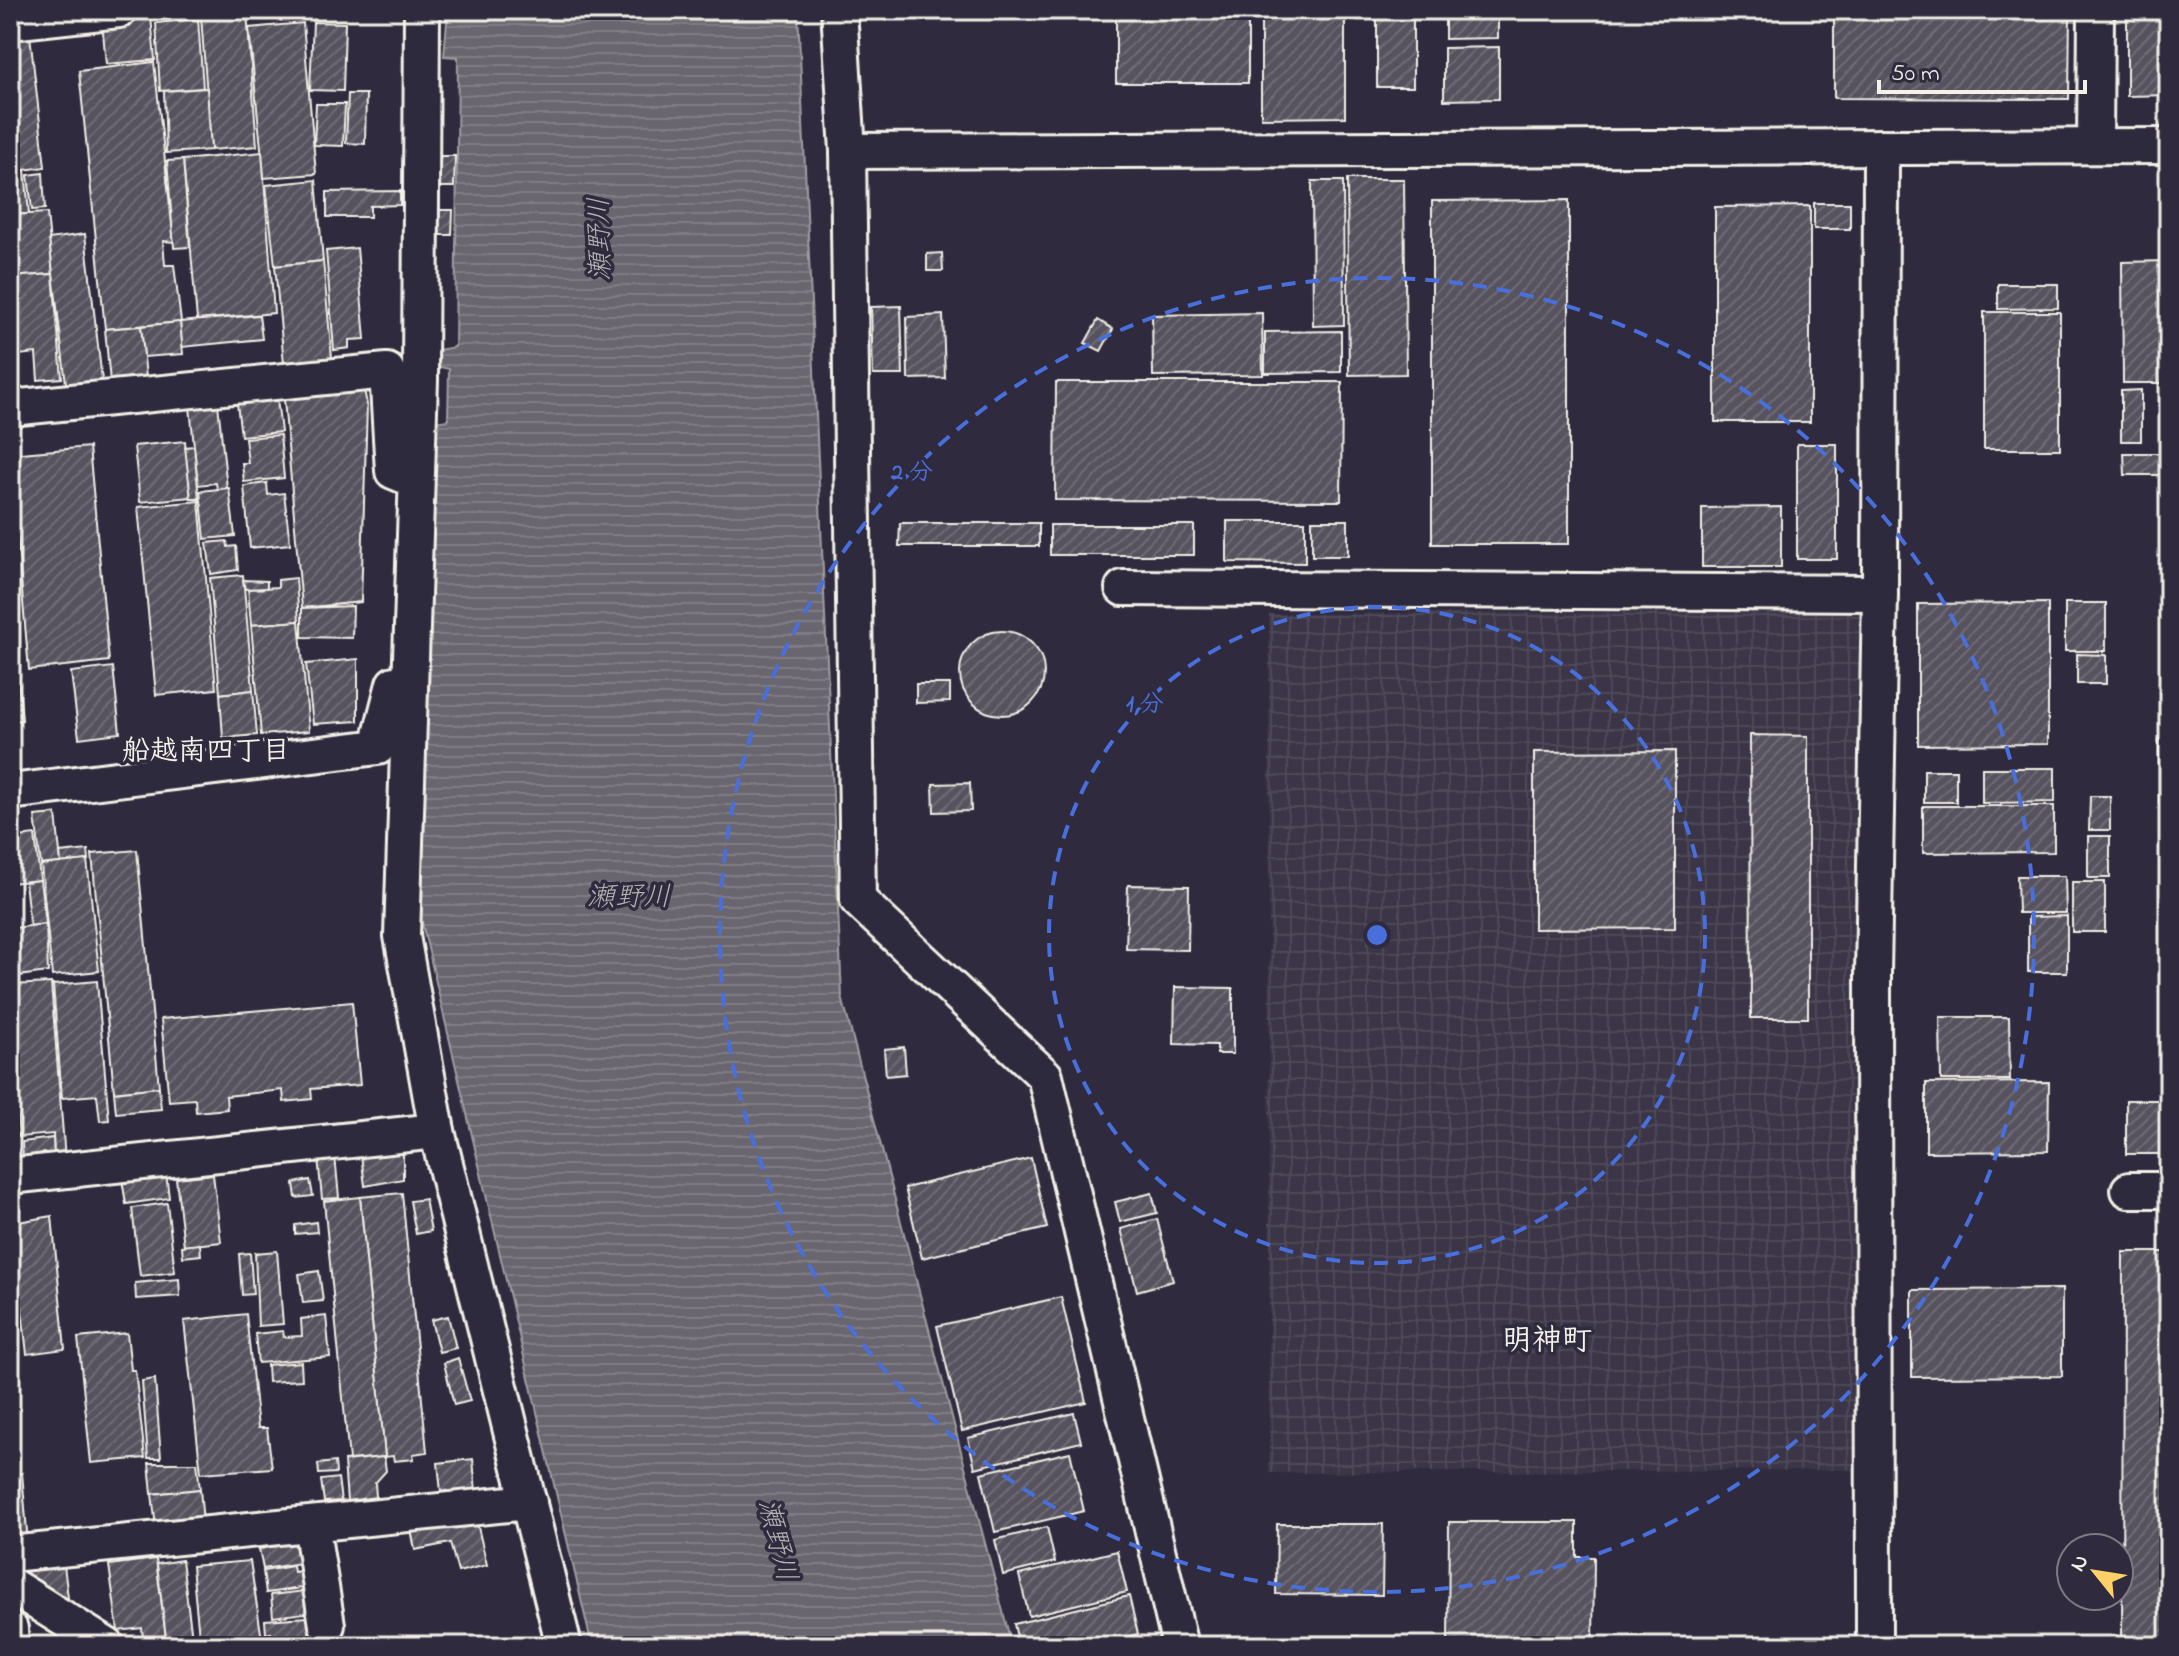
<svg xmlns="http://www.w3.org/2000/svg" width="2179" height="1656" font-family="'Indie Flower','Klee One',sans-serif">
<style>
.industrial{fill:url(#industrial-grid)}
.water{fill:url(#water-rules);stroke:#a19ea0;stroke-width:2}
.building{fill:url(#building-hatch);stroke:#f4f1e8;stroke-width:2}
.lines{fill:none;stroke-linecap:round;stroke-linejoin:round}
.minor-casing{stroke:#f4f1e8;stroke-width:40}
.minor{stroke:#2f2a3d;stroke-width:34}
.ring{fill:none;stroke:#486fdb;stroke-width:4;stroke-dasharray:14 10}
.labels{text-anchor:middle;stroke-width:7;stroke-linejoin:round;paint-order:stroke}
.water-label{font-size:28px;font-style:italic;fill:#b6b2b2;stroke:#2f2a3d}
.neighbourhood-label{font-size:28px;font-weight:bold;fill:#f4f1e8;stroke:#2f2a3d}
.quarter-label{font-size:30px;font-weight:bold;fill:#f4f1e8;stroke:#2f2a3d}
.centre{fill:#486fdb;stroke:#2f2a3d;stroke-width:4}
.ring-label{font-size:24px;text-anchor:middle;font-weight:bold;fill:#486fdb;stroke:#2f2a3d;stroke-width:7;stroke-linejoin:round;paint-order:stroke}
</style>
<defs>
<pattern id="industrial-grid" width="8" height="8" patternUnits="userSpaceOnUse" patternTransform="scale(2)"><rect width="8" height="8" fill="#3b3647"/><path d="M0 4h8M4 0v8" fill="none" stroke="#4e4a59"/></pattern>
<pattern id="water-rules" width="6" height="5" patternUnits="userSpaceOnUse" patternTransform="scale(2)"><rect width="6" height="5" fill="#6a6670"/><path d="M0 2.5h6" fill="none" stroke="#807c84"/></pattern>
<pattern id="building-hatch" width="6" height="6" patternUnits="userSpaceOnUse" patternTransform="scale(2)"><rect width="6" height="6" fill="#56525f"/><path d="M-1 1l2-2M0 6l6-6M5 7l2-2" fill="none" stroke="#6f6b76"/></pattern>
</defs>
<rect width="100%" height="100%" fill="#2f2a3d"/>
<filter id="ink" filterUnits="userSpaceOnUse"><feTurbulence type="fractalNoise" baseFrequency=".0125" numOctaves="2"/><feDisplacementMap in="SourceGraphic" scale="16" xChannelSelector="R" yChannelSelector="G"/><feConvolveMatrix kernelMatrix="1 2 1 2 8 2 1 2 1" color-interpolation-filters="sRGB"/></filter>
<g filter="url(#ink)">
<path class="industrial" d="M 1860,611 L 1859,1470 L 1269,1473 L 1269,614 Z"/>
<path class="water" d="M 448,10 L 798,10 L 842,997 L 1012,1646 L 592,1646 L 419,910 L 434,422 L 448,420 L 449,369 L 436,366 L 438,350 L 455,347 L 458,57 L 444,56 Z"/>
<g class="building">
<rect x="1116" y="10" width="132" height="73"/>
<path d="M 1261,10 L 1345,10 L 1345,117 L 1261,118 Z"/>
<path d="M 1345,10 L 1413,10 L 1413,87 L 1377,87 L 1377,18 L 1345,18 Z"/>
<path d="M 1445,10 L 1498,10 L 1498,38 L 1445,39 Z"/>
<path d="M 1834,10 L 2070,10 L 2069,99 L 1834,98 Z"/>
<path d="M 2127,10 L 2169,10 L 2169,95 L 2127,96 Z"/>
<path d="M 247,12 L 257,146 L 211,150 L 201,16 Z"/>
<path d="M 151,16 L 155,60 L 106,64 L 102,21 Z"/>
<path d="M 198,19 L 203,88 L 160,91 L 156,23 Z"/>
<path d="M 313,22 L 345,23 L 343,91 L 310,90 Z"/>
<path d="M 303,23 L 316,174 L 264,178 L 249,28 Z"/>
<path d="M 30,35 L 45,167 L 10,172 L 10,36 Z"/>
<path d="M 1499,47 L 1499,99 L 1444,100 L 1444,48 Z"/>
<path d="M 154,62 L 174,242 L 163,241 L 165,265 L 174,265 L 181,322 L 105,329 L 79,71 Z"/>
<path d="M 207,88 L 211,150 L 166,153 L 164,91 Z"/>
<path d="M 348,94 L 366,94 L 365,144 L 346,143 Z"/>
<path d="M 316,104 L 345,104 L 343,146 L 314,145 Z"/>
<path d="M 262,152 L 274,313 L 197,320 L 183,160 Z"/>
<path d="M 434,156 L 455,156 L 454,187 L 433,187 Z"/>
<path d="M 183,160 L 190,247 L 174,248 L 167,161 Z"/>
<path d="M 25,170 L 29,214 L 10,215 L 10,172 Z"/>
<path d="M 43,173 L 45,209 L 32,210 L 28,175 Z"/>
<path d="M 1347,179 L 1404,179 L 1406,374 L 1349,375 Z"/>
<path d="M 316,180 L 323,261 L 275,266 L 266,185 Z"/>
<path d="M 1312,181 L 1343,181 L 1344,325 L 1313,326 Z"/>
<path d="M 400,191 L 400,205 L 370,206 L 370,217 L 327,217 L 327,192 Z"/>
<path d="M 1569,200 L 1569,544 L 1432,544 L 1432,201 Z"/>
<rect x="1814" y="203" width="36" height="26"/>
<path d="M 1810,206 L 1810,422 L 1715,422 L 1715,207 Z"/>
<path d="M 432,210 L 453,210 L 452,235 L 432,235 Z"/>
<path d="M 47,213 L 53,274 L 10,277 L 10,215 Z"/>
<path d="M 85,234 L 102,380 L 66,384 L 49,239 Z"/>
<path d="M 357,248 L 365,339 L 349,340 L 349,348 L 334,350 L 326,251 Z"/>
<path d="M 942,253 L 943,271 L 927,271 L 927,254 Z"/>
<path d="M 323,261 L 332,358 L 284,364 L 275,266 Z"/>
<path d="M 2167,261 L 2167,383 L 2123,383 L 2122,262 Z"/>
<path d="M 53,274 L 62,378 L 38,380 L 36,353 L 10,356 L 10,277 Z"/>
<path d="M 1998,284 L 2058,284 L 2058,308 L 1998,309 Z"/>
<path d="M 901,306 L 903,375 L 873,375 L 871,307 Z"/>
<rect x="1984" y="312" width="76" height="137"/>
<path d="M 1262,313 L 1263,375 L 1153,376 L 1152,315 Z"/>
<path d="M 259,315 L 262,339 L 182,347 L 180,322 Z"/>
<path d="M 943,315 L 945,378 L 908,379 L 907,317 Z"/>
<path d="M 1098,320 L 1113,329 L 1101,351 L 1085,343 Z"/>
<path d="M 180,322 L 183,354 L 144,357 L 141,326 Z"/>
<path d="M 141,326 L 146,378 L 110,382 L 105,329 Z"/>
<path d="M 1341,331 L 1341,372 L 1265,373 L 1265,332 Z"/>
<path d="M 362,379 L 367,405 L 361,602 L 302,608 L 283,388 Z"/>
<path d="M 1056,382 L 1342,382 L 1341,501 L 1055,500 Z"/>
<path d="M 276,390 L 281,432 L 241,436 L 236,395 Z"/>
<path d="M 2141,390 L 2141,441 L 2121,441 L 2121,391 Z"/>
<path d="M 218,404 L 227,488 L 217,489 L 216,483 L 198,485 L 190,407 Z"/>
<path d="M 280,435 L 284,478 L 244,482 L 242,463 L 248,463 L 245,438 Z"/>
<path d="M 185,441 L 191,497 L 140,502 L 134,446 Z"/>
<rect x="1797" y="444" width="40" height="115"/>
<path d="M 194,446 L 199,499 L 191,499 L 185,447 Z"/>
<path d="M 89,447 L 109,661 L 29,670 L 10,454 Z"/>
<path d="M 2124,453 L 2161,453 L 2161,475 L 2125,475 Z"/>
<path d="M 267,483 L 268,495 L 284,493 L 290,544 L 250,548 L 244,486 Z"/>
<path d="M 229,488 L 235,536 L 205,539 L 200,491 Z"/>
<path d="M 199,501 L 216,689 L 156,695 L 138,507 Z"/>
<path d="M 1781,507 L 1781,567 L 1702,567 L 1702,508 Z"/>
<rect x="1312" y="520" width="36" height="36"/>
<path d="M 1227,521 L 1305,521 L 1305,563 L 1227,562 Z"/>
<path d="M 900,523 L 1039,523 L 1039,546 L 899,546 Z"/>
<rect x="1050" y="525" width="144" height="30"/>
<path d="M 227,541 L 228,547 L 236,546 L 238,570 L 211,574 L 207,543 Z"/>
<path d="M 243,575 L 253,690 L 220,694 L 210,578 Z"/>
<path d="M 296,578 L 299,621 L 251,625 L 248,589 L 278,587 L 278,580 Z"/>
<path d="M 243,580 L 267,581 L 267,588 L 245,589 Z"/>
<path d="M 10,591 L 22,720 L 10,721 Z"/>
<path d="M 2048,603 L 2048,744 L 1918,745 L 1918,604 Z"/>
<rect x="2065" y="603" width="41" height="48"/>
<path d="M 353,606 L 352,638 L 302,637 L 302,608 Z"/>
<path d="M 299,621 L 309,731 L 261,735 L 251,625 Z"/>
<circle cx="1002" cy="673" r="42"/>
<path d="M 2077,654 L 2106,655 L 2106,684 L 2077,684 Z"/>
<path d="M 358,659 L 358,721 L 313,724 L 306,664 Z"/>
<path d="M 113,667 L 120,733 L 79,738 L 71,672 Z"/>
<path d="M 916,684 L 950,684 L 950,702 L 916,703 Z"/>
<path d="M 253,690 L 257,735 L 223,738 L 220,694 Z"/>
<path d="M 1750,735 L 1808,736 L 1808,1018 L 1751,1018 Z"/>
<rect x="2159" y="740" width="10" height="63"/>
<path d="M 1675,751 L 1675,928 L 1534,929 L 1534,752 Z"/>
<path d="M 1982,768 L 2055,768 L 2055,802 L 1982,803 Z"/>
<rect x="1924" y="770" width="32" height="32"/>
<path d="M 970,783 L 971,811 L 934,812 L 933,784 Z"/>
<path d="M 2090,796 L 2110,796 L 2110,830 L 2089,830 Z"/>
<path d="M 1923,806 L 2054,806 L 2054,852 L 1923,853 Z"/>
<path d="M 56,814 L 61,863 L 41,865 L 35,816 Z"/>
<path d="M 35,835 L 40,880 L 10,883 L 10,838 Z"/>
<rect x="2088" y="836" width="22" height="42"/>
<path d="M 88,850 L 89,860 L 61,863 L 60,853 Z"/>
<path d="M 137,850 L 159,1087 L 114,1092 L 92,854 Z"/>
<path d="M 87,860 L 99,971 L 52,976 L 41,865 Z"/>
<path d="M 2017,876 L 2065,876 L 2066,913 L 2018,913 Z"/>
<path d="M 40,880 L 46,924 L 30,926 L 25,882 Z"/>
<rect x="2072" y="882" width="33" height="50"/>
<path d="M 1128,885 L 1189,886 L 1188,950 L 1126,949 Z"/>
<path d="M 2067,916 L 2067,972 L 2028,972 L 2028,917 Z"/>
<path d="M 46,924 L 48,972 L 18,976 L 14,928 Z"/>
<path d="M 97,981 L 109,1120 L 100,1121 L 97,1095 L 62,1098 L 53,985 Z"/>
<path d="M 51,983 L 65,1159 L 54,1159 L 53,1134 L 19,1137 L 10,1029 L 10,985 Z"/>
<path d="M 1175,987 L 1233,988 L 1233,1054 L 1217,1054 L 1217,1045 L 1174,1044 Z"/>
<path d="M 352,1002 L 360,1085 L 311,1089 L 312,1099 L 284,1102 L 283,1090 L 226,1096 L 227,1109 L 196,1112 L 195,1099 L 169,1101 L 161,1019 Z"/>
<path d="M 1940,1017 L 2009,1017 L 2010,1080 L 1941,1080 Z"/>
<path d="M 904,1047 L 906,1074 L 886,1076 L 884,1049 Z"/>
<path d="M 2049,1082 L 2048,1151 L 1926,1152 L 1926,1083 Z"/>
<path d="M 159,1087 L 161,1109 L 116,1113 L 114,1092 Z"/>
<rect x="2126" y="1100" width="43" height="54"/>
<path d="M 53,1138 L 54,1159 L 23,1163 L 22,1142 Z"/>
<path d="M 403,1151 L 403,1179 L 365,1186 L 361,1155 Z"/>
<path d="M 335,1155 L 339,1198 L 322,1199 L 318,1157 Z"/>
<path d="M 1031,1158 L 1047,1228 L 922,1258 L 905,1188 Z"/>
<path d="M 166,1173 L 169,1198 L 126,1204 L 122,1179 Z"/>
<path d="M 213,1174 L 221,1242 L 184,1246 L 176,1178 Z"/>
<path d="M 310,1180 L 313,1196 L 296,1198 L 294,1183 Z"/>
<path d="M 402,1193 L 427,1452 L 413,1454 L 414,1459 L 394,1461 L 393,1456 L 385,1457 L 360,1197 Z"/>
<path d="M 1152,1193 L 1157,1213 L 1120,1222 L 1115,1202 Z"/>
<path d="M 360,1197 L 385,1457 L 349,1460 L 324,1201 Z"/>
<path d="M 425,1199 L 431,1231 L 416,1234 L 410,1201 Z"/>
<path d="M 167,1203 L 175,1272 L 140,1276 L 132,1208 Z"/>
<path d="M 52,1216 L 65,1349 L 27,1354 L 12,1223 Z"/>
<path d="M 1157,1219 L 1173,1281 L 1137,1291 L 1121,1229 Z"/>
<path d="M 316,1222 L 317,1232 L 295,1234 L 295,1225 Z"/>
<path d="M 200,1244 L 201,1255 L 183,1257 L 182,1246 Z"/>
<path d="M 277,1251 L 283,1324 L 258,1326 L 255,1253 Z"/>
<path d="M 2123,1252 L 2169,1252 L 2169,1646 L 2122,1646 Z"/>
<path d="M 250,1253 L 253,1294 L 242,1295 L 239,1254 Z"/>
<path d="M 319,1271 L 323,1301 L 303,1303 L 299,1274 Z"/>
<path d="M 179,1279 L 180,1296 L 136,1299 L 135,1283 Z"/>
<path d="M 2062,1289 L 2062,1376 L 1912,1377 L 1912,1290 Z"/>
<path d="M 1061,1297 L 1086,1402 L 962,1431 L 937,1326 Z"/>
<path d="M 246,1314 L 258,1428 L 267,1428 L 272,1468 L 201,1473 L 184,1321 Z"/>
<path d="M 326,1316 L 330,1357 L 258,1363 L 255,1334 L 283,1331 L 284,1337 L 302,1336 L 301,1319 Z"/>
<path d="M 448,1316 L 456,1348 L 439,1352 L 431,1320 Z"/>
<path d="M 127,1333 L 131,1370 L 135,1370 L 145,1458 L 91,1463 L 78,1338 Z"/>
<path d="M 458,1358 L 470,1401 L 454,1405 L 444,1363 Z"/>
<path d="M 301,1362 L 302,1380 L 268,1382 L 267,1365 Z"/>
<path d="M 155,1379 L 161,1458 L 148,1458 L 142,1381 Z"/>
<path d="M 1074,1413 L 1081,1442 L 975,1468 L 968,1438 Z"/>
<path d="M 1070,1452 L 1084,1511 L 995,1532 L 981,1473 Z"/>
<path d="M 384,1457 L 386,1471 L 375,1483 L 376,1497 L 347,1501 L 344,1461 Z"/>
<path d="M 473,1459 L 476,1492 L 447,1496 L 446,1491 L 441,1492 L 438,1463 Z"/>
<path d="M 335,1462 L 336,1473 L 319,1474 L 318,1464 Z"/>
<path d="M 149,1463 L 197,1463 L 200,1489 L 152,1494 Z"/>
<path d="M 22,1473 L 28,1543 L 14,1544 L 10,1474 Z"/>
<path d="M 338,1478 L 341,1501 L 324,1502 L 321,1480 Z"/>
<path d="M 200,1489 L 203,1523 L 156,1527 L 152,1494 Z"/>
<path d="M 1449,1522 L 1577,1522 L 1577,1557 L 1594,1557 L 1593,1646 L 1448,1646 Z"/>
<path d="M 477,1523 L 487,1565 L 458,1572 L 450,1543 L 415,1550 L 411,1529 Z"/>
<path d="M 1277,1524 L 1383,1524 L 1382,1595 L 1276,1594 Z"/>
<path d="M 1047,1527 L 1055,1562 L 1003,1575 L 995,1540 Z"/>
<path d="M 295,1543 L 296,1549 L 304,1548 L 307,1562 L 263,1569 L 259,1549 Z"/>
<path d="M 1117,1551 L 1127,1592 L 1029,1616 L 1019,1575 Z"/>
<path d="M 156,1559 L 166,1638 L 143,1640 L 142,1628 L 118,1631 L 109,1565 Z"/>
<path d="M 182,1560 L 193,1646 L 167,1646 L 157,1564 Z"/>
<path d="M 250,1561 L 263,1646 L 200,1646 L 192,1566 Z"/>
<path d="M 64,1565 L 68,1598 L 57,1599 L 24,1580 L 24,1567 Z"/>
<path d="M 293,1566 L 294,1572 L 306,1570 L 309,1587 L 266,1593 L 263,1571 Z"/>
<path d="M 305,1591 L 313,1612 L 273,1617 L 271,1595 Z"/>
<path d="M 1129,1596 L 1138,1634 L 1089,1646 L 1019,1646 L 1014,1624 Z"/>
<path d="M 308,1617 L 310,1636 L 271,1639 L 271,1633 L 266,1634 L 265,1620 Z"/>
<rect x="1291" y="1636" width="68" height="10"/>
<path d="M 310,1639 L 311,1646 L 266,1646 L 266,1645 Z"/>
</g>
<g class="lines">
<g class="minor-casing">
<g id="minor">
<path d="M 422,10 L 420,380 L 402,936 L 437,1131 L 564,1646"/>
<path d="M 839,10 L 848,151 L 858,900 L 1045,1076 L 1180,1646"/>
<path d="M 10,22 L 119,10"/>
<path d="M 2095,146 L 2096,10"/>
<path d="M 848,151 L 2169,146"/>
<path d="M 10,408 L 387,371 L 393,471 L 415,480"/>
<path d="M 1123,588 L 1880,593"/>
<path d="M 10,792 L 378,747 L 394,684"/>
<path d="M 10,1176 L 437,1131"/>
<path d="M 2129,1190 L 2169,1190"/>
<path d="M 311,1524 L 327,1625"/>
<path d="M 10,1554 L 529,1502"/>
<path d="M 10,1585 L 107,1646"/>
<path d="M 10,1629 L 11,1646"/>
<path d="M 1874,1646 L 1873,974 L 1880,593 L 1881,147"/>
</g>
</g>
<use href="#minor" class="minor"/>
</g>
</g>
<g class="ring">
<circle cx="1377" cy="935" r="328"/>
<circle cx="1377" cy="935" r="657"/>
</g>
<g class="labels">
<g class="water-label">
<text transform="translate(598 239) rotate(-91)" y="10">瀬野川</text>
<text x="629" y="905">瀬野川</text>
<text transform="translate(779 1540) rotate(76)" y="10">瀬野川</text>
</g>
<g class="neighbourhood-label">
<text x="206" y="759">船越南四丁目</text>
</g>
<g class="quarter-label">
<text x="1547" y="1349">明神町</text>
</g>
</g>
<circle cx="1377" cy="935" r="12" class="centre"/>
<g class="ring-label">
<text x="912" y="479">2 分</text>
<text x="1145" y="711">1 分</text>
</g>
<rect width="2179" height="1656" fill="none" stroke="#2f2a3d" stroke-width="40"/>
<rect x="20" y="20" width="2139" height="1616" fill="none" stroke="#f4f1e8" stroke-width="3" filter="url(#ink)"/>
<g transform="translate(2095 1572) rotate(300)"><circle r="38" fill="#2f2a3d" stroke="#7e7a81" stroke-width="2"/>
<path d="M0-6L14 30L0 20L-14 30Z" fill="#ffd166"/>
<text y="-12" font-size="22" font-weight="bold" text-anchor="middle" fill="#f4f1e8">N</text>
</g>
<path d="M1879 80v12h206v-12" fill="none" stroke="#f4f1e8" stroke-width="4"/>
<text x="1891" y="80" font-size="24" fill="#f4f1e8" stroke="#2f2a3d" stroke-width="6" paint-order="stroke">50 m</text>
</svg>
